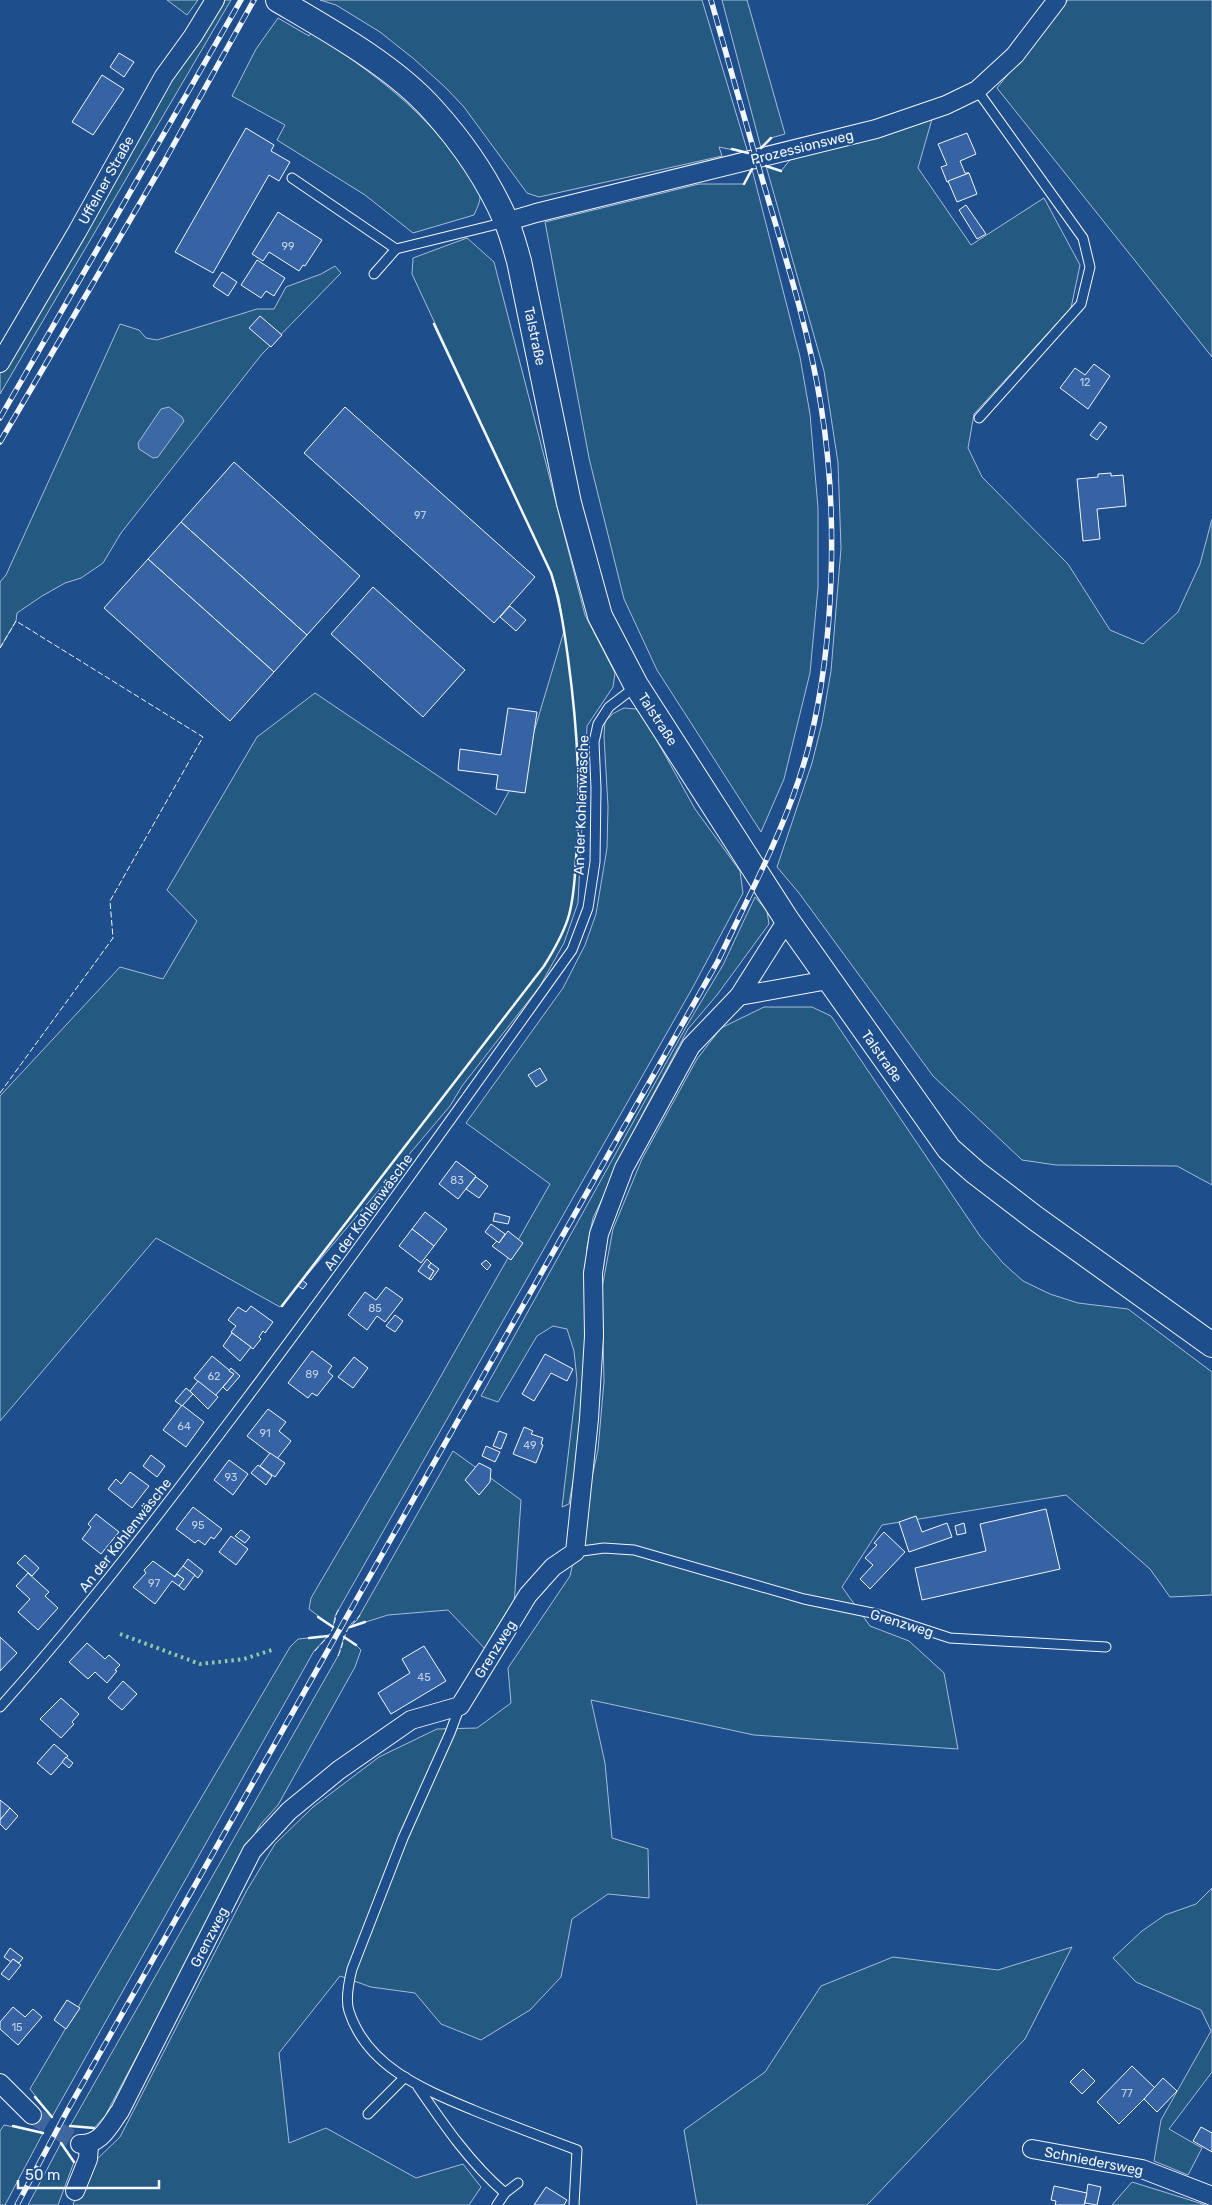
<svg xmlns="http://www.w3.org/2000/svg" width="1212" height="2205" font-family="Rubik,sans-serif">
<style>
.green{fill:#245a82;stroke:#a8bbd7}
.water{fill:#3b69a3;stroke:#a8bbd7}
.building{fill:#3563a3;stroke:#f2f6ff}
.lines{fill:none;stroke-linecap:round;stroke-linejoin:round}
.street-tunnel{stroke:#3f679d;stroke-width:18;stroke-dasharray:18 9;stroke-linecap:butt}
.lane-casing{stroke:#f2f6ff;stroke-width:11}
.street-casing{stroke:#f2f6ff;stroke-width:20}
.secondary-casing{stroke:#f2f6ff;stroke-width:26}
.lane{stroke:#1f4e8c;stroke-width:9}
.street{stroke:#1f4e8c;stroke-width:18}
.secondary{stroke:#1f4e8c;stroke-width:24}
.rail-casing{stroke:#f2f6ff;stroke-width:5.5}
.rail{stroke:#1f4e8c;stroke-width:4;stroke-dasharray:11;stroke-linecap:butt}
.hedge{stroke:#97c8a6;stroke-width:4;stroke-dasharray:2.5 4;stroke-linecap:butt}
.fence{stroke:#f2f6ff;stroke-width:1;stroke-dasharray:6 2.5;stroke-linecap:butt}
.wall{stroke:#f2f6ff;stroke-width:2.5}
.labels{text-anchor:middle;stroke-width:4;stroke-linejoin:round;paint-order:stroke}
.number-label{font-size:11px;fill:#c3d1e8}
.street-label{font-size:14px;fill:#f2f6ff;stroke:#1f4e8c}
</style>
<rect width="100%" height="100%" fill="#1f4e8c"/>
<g class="green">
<path d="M 167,0 L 198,0 L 187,15 Z"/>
<path d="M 222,0 L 231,0 L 0,394 L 0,372 L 165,87 Z"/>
<path d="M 320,0 L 702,0 L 748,153 L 719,147 L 722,156 L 539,197 L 527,193 L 464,107 L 446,88 L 414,59 L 380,32 L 336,5 Z"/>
<path d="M 722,0 L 747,0 L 785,134 L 771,138 L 761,148 Z"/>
<path d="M 1068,0 L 1212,0 L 1212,357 L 997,88 Z"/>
<path d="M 278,18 L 309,36 L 311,33 C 371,70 428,113 467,173 C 471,180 479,189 480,197 C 480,203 476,210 474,215 L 413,233 L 365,195 L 277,140 L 285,125 L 232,96 L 256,49 Z"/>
<path d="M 932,119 L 918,168 L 971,245 L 1044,198 L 1080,265 L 1071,308 L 974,414 L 968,448 L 982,477 L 1068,564 L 1110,630 L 1143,644 L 1178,612 L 1200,564 L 1212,519 L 1212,1185 L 1177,1166 L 1056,1165 L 1022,1160 L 933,1076 L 799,893 L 777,867 L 812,763 L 822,723 L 831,671 L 841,548 L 838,463 L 824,371 L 766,166 L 781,171 L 790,160 Z"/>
<path d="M 752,169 L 800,357 L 810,414 L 818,508 L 818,587 L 810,673 L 784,779 L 761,832 L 657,670 L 624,599 L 589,458 L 545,222 L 699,184 L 744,184 Z"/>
<path d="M 467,238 L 494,262 L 585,615 L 615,673 L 613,687 L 587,726 L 578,903 L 564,943 L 540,986 L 462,1086 L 450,1106 L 280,1307 L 156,1238 L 0,1421 L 0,1096 L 120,967 L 163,979 L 197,921 L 167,890 L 257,737 L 315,693 L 496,815 L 525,762 L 564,631 L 559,597 L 551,573 L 412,274 L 413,258 Z"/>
<path d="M 335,266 L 341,273 L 262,354 L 121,533 L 103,563 L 81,578 L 65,583 L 42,596 L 17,613 L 16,621 L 0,648 L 0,582 L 6,575 L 120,324 L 139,330 L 146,338 L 157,340 L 257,309 L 274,309 L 286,287 L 321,274 Z"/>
<path d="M 624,708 L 636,709 L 645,719 L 695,809 L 740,871 L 743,893 L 693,987 L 335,1616 L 333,1627 L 309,1609 L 311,1598 L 429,1397 L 550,1184 L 466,1123 L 563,988 L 585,945 L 596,914 L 607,848 L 608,807 L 604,736 L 605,721 L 614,713 Z"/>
<path d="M 755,897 L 767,911 L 769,924 L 717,995 L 688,1029 L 642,1115 L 593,1218 L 587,1247 L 584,1420 L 569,1504 L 562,1507 L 577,1380 L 574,1351 L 567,1329 L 553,1326 L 537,1336 L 498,1402 L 481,1396 L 686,1027 L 723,965 Z"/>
<path d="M 764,1007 L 812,1007 L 831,1016 L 980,1236 L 1003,1263 L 1023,1281 L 1050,1294 L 1078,1303 L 1128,1309 L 1212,1372 L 1212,1595 L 1170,1597 L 1150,1569 L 1066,1495 L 882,1525 L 842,1587 L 870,1626 L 909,1641 L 944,1673 L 958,1749 L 754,1735 L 591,1700 L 605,1763 L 612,1838 L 648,1849 L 649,1898 L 608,1894 L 572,1919 L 561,1977 L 530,2010 L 481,2040 L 441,2024 L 415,1993 L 371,1987 L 340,1976 L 279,2053 L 289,2143 L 326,2128 L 416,2178 L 463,2164 L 481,2187 L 469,2205 L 74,2205 L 73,2204 L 90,2166 L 120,2137 L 247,1890 L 275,1844 L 313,1807 L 379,1757 L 437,1729 L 477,1728 L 511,1703 L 508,1668 L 570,1576 L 598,1450 L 604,1381 L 602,1288 L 613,1229 L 642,1159 L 697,1059 L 721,1028 Z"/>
<path d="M 453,1451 L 521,1500 L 514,1606 L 487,1651 L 448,1610 L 388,1615 L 350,1627 L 357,1620 Z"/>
<path d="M 328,1636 L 314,1651 L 52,2117 L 30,2089 L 290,1647 L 298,1639 Z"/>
<path d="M 344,1637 L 356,1645 L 361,1650 L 355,1667 L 278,1805 L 260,1825 L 105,2116 L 94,2128 L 70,2126 L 338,1656 Z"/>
<path d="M 1212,1888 L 1212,2072 L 1169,2129 L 1202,2148 L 1188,2175 L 1154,2161 L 1161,2120 L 1211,2031 L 1201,2010 L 1136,1982 L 1113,1958 L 1142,1931 L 1165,1915 L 1196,1904 Z"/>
<path d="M 1072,1947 L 1025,2039 L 867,2205 L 697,2205 L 684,2130 L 765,2072 L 821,1986 L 893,1957 L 998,1970 Z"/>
<path d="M 4,2125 L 43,2133 L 5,2205 L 0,2205 L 0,2131 Z"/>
<path d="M 61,2143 L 74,2162 L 58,2205 L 28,2205 Z"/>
<path d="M 1132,2182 L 1206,2205 L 1112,2205 Z"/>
</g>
<path class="water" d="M 169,407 L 182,417 L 184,421 L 158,457 L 153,458 L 139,449 L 138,443 L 161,409 Z"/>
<g class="building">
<path d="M 119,53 L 134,62 L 124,77 L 110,67 Z"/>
<path d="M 102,75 L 124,89 L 93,135 L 72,122 Z"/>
<path d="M 246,128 L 274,145 L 271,151 L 290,162 L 279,181 L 269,175 L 213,273 L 175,252 Z"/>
<path d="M 967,133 L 976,154 L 960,161 L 965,173 L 969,173 L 947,182 L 941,167 L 947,165 L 938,144 Z"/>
<path d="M 969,173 L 977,194 L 957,202 L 948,181 Z"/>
<path d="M 966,205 L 986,234 L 977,239 L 959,210 Z"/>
<path d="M 278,212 L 322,240 L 305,266 L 303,265 L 299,271 L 269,252 L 263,261 L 252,254 Z"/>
<path d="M 257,260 L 285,278 L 274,296 L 266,291 L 261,298 L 241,285 Z"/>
<path d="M 222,272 L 237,282 L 228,296 L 213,286 Z"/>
<path d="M 260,316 L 282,335 L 271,347 L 249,328 Z"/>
<path d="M 1094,364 L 1110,376 L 1088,409 L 1060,388 L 1075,368 L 1085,375 Z"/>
<path d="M 345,407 L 535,577 L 494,623 L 304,453 Z"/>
<path d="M 1100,422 L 1107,427 L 1097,440 L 1090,435 Z"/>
<path d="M 234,462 L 360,576 L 307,635 L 181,522 Z"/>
<path d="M 1111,473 L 1111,476 L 1123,475 L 1126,506 L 1097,509 L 1100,539 L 1083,541 L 1077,479 L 1098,477 L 1098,474 Z"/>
<path d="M 181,522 L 307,635 L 274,672 L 148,559 Z"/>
<path d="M 148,559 L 274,672 L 230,721 L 104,608 Z"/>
<path d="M 373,587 L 465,670 L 423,717 L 331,634 Z"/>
<path d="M 510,606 L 526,620 L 516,631 L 500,617 Z"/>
<path d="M 508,708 L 537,712 L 525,793 L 496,789 L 498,775 L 458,770 L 460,749 L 501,755 Z"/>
<path d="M 540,1068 L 547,1080 L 536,1087 L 528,1075 Z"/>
<path d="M 456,1161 L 476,1176 L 458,1199 L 439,1184 Z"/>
<path d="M 476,1177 L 488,1186 L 479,1198 L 466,1189 Z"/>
<path d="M 425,1212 L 447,1229 L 434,1246 L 412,1229 Z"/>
<path d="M 495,1213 L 510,1217 L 508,1224 L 493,1221 Z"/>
<path d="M 491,1224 L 505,1234 L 499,1243 L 485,1232 Z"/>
<path d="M 412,1229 L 434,1246 L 421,1263 L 399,1246 Z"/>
<path d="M 508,1231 L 523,1243 L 511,1260 L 492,1246 L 497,1241 L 499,1243 Z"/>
<path d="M 427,1259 L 431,1263 L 428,1267 L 434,1271 L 429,1279 L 418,1271 Z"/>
<path d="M 486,1260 L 491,1265 L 487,1270 L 481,1264 Z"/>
<path d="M 431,1263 L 439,1269 L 431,1280 L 429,1279 L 434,1271 L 428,1267 Z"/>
<path d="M 302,1280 L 307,1284 L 303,1289 L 298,1286 Z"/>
<path d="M 386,1287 L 403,1299 L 385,1322 L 377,1316 L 367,1330 L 348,1315 L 365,1292 L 376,1300 Z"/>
<path d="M 251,1306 L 273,1322 L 265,1333 L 263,1331 L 259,1337 L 261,1339 L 253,1349 L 231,1332 L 236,1326 L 228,1320 L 238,1307 L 246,1312 Z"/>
<path d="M 395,1315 L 403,1321 L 395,1332 L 386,1326 Z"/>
<path d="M 232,1333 L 251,1347 L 240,1361 L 223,1346 Z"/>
<path d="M 312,1351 L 332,1366 L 328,1372 L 333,1376 L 317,1396 L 312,1393 L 308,1398 L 288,1383 Z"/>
<path d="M 545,1354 L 573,1369 L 567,1381 L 551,1373 L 534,1401 L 522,1394 Z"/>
<path d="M 212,1356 L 234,1374 L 215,1396 L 194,1378 Z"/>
<path d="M 354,1357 L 368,1368 L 353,1388 L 338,1377 Z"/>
<path d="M 231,1368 L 240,1376 L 227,1391 L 223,1387 L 234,1374 L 229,1371 Z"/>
<path d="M 198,1381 L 218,1397 L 208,1409 L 190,1391 Z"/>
<path d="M 186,1388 L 193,1394 L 182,1406 L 175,1401 Z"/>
<path d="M 182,1405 L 204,1422 L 186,1447 L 163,1430 Z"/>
<path d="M 268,1409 L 286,1422 L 279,1431 L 291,1441 L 277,1459 L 247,1436 Z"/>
<path d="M 524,1427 L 533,1431 L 531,1434 L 543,1438 L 541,1444 L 543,1445 L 536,1463 L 513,1454 Z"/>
<path d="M 499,1431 L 507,1434 L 501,1449 L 493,1446 Z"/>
<path d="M 486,1446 L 500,1452 L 495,1462 L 482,1456 Z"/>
<path d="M 270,1453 L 285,1463 L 275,1477 L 260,1466 Z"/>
<path d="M 151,1455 L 165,1466 L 157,1477 L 143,1466 Z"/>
<path d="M 229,1460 L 248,1474 L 233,1495 L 214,1480 Z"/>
<path d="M 479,1463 L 491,1469 L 490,1482 L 479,1495 L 465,1480 Z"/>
<path d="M 258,1465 L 272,1476 L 266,1485 L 251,1473 Z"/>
<path d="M 130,1472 L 149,1486 L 132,1508 L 108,1489 L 116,1479 L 121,1484 Z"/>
<path d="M 193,1507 L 222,1529 L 214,1539 L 211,1537 L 205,1545 L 198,1540 L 195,1543 L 176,1529 Z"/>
<path d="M 1046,1509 L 1060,1569 L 922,1600 L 915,1568 L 986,1551 L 980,1524 Z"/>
<path d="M 96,1514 L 119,1532 L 101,1554 L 82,1539 L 91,1527 L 88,1524 Z"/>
<path d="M 916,1516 L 922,1532 L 947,1523 L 952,1537 L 909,1552 L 899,1522 Z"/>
<path d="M 964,1523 L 966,1533 L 957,1535 L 955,1526 Z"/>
<path d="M 241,1530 L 250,1537 L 245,1543 L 235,1536 Z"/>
<path d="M 884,1532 L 905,1552 L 870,1589 L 860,1579 L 873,1565 L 865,1558 L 877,1545 L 874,1543 Z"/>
<path d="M 231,1536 L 248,1549 L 236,1565 L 219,1552 Z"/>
<path d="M 25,1555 L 39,1568 L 32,1576 L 17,1563 Z"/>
<path d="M 188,1559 L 203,1571 L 198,1578 L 183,1566 Z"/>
<path d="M 153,1561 L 175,1577 L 177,1574 L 184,1579 L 179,1586 L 172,1581 L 155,1604 L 133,1587 L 146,1573 L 144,1570 Z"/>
<path d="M 183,1566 L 195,1575 L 184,1590 L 179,1586 L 184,1579 L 177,1574 L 174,1577 Z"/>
<path d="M 28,1573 L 49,1592 L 45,1596 L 58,1608 L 38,1630 L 18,1612 L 30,1599 L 16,1586 Z"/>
<path d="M 0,1637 L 17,1653 L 0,1671 Z"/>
<path d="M 87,1643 L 105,1659 L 109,1655 L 120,1665 L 115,1670 L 117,1671 L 107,1683 L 95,1672 L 88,1679 L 69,1662 Z"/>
<path d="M 424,1646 L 446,1681 L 391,1714 L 378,1693 L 410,1673 L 402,1659 Z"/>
<path d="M 123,1681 L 137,1694 L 122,1710 L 108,1698 Z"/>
<path d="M 61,1698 L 79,1714 L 72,1722 L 74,1724 L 61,1738 L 40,1719 Z"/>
<path d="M 54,1744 L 68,1756 L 51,1775 L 37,1763 Z"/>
<path d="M 66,1757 L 73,1763 L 69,1768 L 62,1762 Z"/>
<path d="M 0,1800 L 10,1808 L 0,1820 Z"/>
<path d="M 10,1808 L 18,1816 L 6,1830 L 0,1824 L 0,1820 Z"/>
<path d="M 10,1948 L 23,1958 L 19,1963 L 13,1959 L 11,1962 L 4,1957 Z"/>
<path d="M 13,1959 L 21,1965 L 9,1980 L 1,1974 Z"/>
<path d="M 67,2000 L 80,2008 L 66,2029 L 54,2020 Z"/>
<path d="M 13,2007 L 25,2017 L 33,2009 L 42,2017 L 18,2045 L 0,2029 L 0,2022 Z"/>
<path d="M 1132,2066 L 1155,2088 L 1119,2124 L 1097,2102 Z"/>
<path d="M 1083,2069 L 1095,2081 L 1082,2094 L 1070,2082 Z"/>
<path d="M 1163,2078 L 1177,2091 L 1157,2112 L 1144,2099 Z"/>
<path d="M 1201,2127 L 1212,2133 L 1212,2152 L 1193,2141 Z"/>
<path d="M 1088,2184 L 1101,2187 L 1097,2205 L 1085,2203 Z"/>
<path d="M 1054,2186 L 1087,2193 L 1084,2205 L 1055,2205 L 1056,2201 L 1051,2200 Z"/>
<path d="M 546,2187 L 567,2200 L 564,2205 L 534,2205 Z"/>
</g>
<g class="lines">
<path class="street-tunnel" d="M 32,2115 L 80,2144"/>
<g class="lane-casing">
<g id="lane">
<path d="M 977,90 L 1083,238 L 1090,267 L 1081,304 L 979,418"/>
<path d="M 292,178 L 396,249"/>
<path d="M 374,274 L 396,249 L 506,222"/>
<path d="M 575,1552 L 604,1548 L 634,1550 L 804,1599 L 877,1614 L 950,1638 L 1106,1647"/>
<path d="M 460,1706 L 450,1733 L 403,1838 L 352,1969 C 349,1981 345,1999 349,2011 C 367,2067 423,2089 473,2110 C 507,2124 542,2137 577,2150 L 574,2205"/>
<path d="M 0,1707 C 88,1609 168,1503 247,1398 C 358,1250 465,1100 572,950 L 588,908 L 595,862 L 596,788 L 594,742 L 598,724 L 609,707 L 635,687"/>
<path d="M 418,2087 C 444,2125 470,2163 505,2193"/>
<path d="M 368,2114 L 405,2077"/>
<path d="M 497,2205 L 505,2193 L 518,2183"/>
</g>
</g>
<g class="street-casing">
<g id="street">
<path d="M 506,222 L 536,213 L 876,129 L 946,105 L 977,90 L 1015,55 L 1057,0"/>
<path d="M 0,363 L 77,232 L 164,76 L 193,36 L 215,0"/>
<path d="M 739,996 L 828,980"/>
<path d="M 0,2083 L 32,2115"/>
<path d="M 80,2144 C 101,2145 109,2126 120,2111 L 252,1851 L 289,1811 L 339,1770 L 411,1720 L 460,1706 L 528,1595 L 553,1567 L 575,1552 L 589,1419 L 594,1336 L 593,1273 L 599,1234 L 624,1168 L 691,1046 L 739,996 L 787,920"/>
<path d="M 1032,2149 L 1142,2169 L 1212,2196"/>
<path d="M 75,2191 L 88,2159 L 89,2145"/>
</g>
</g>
<g class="secondary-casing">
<path id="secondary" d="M 278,0 C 329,30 394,66 433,110 C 462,142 489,182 506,221 C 512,234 515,248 519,261 L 569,503 L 600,616 L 636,685 L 787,920 L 949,1149 L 975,1172 L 1035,1218 L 1212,1345"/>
</g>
<use href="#lane" class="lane"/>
<use href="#street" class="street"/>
<use href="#secondary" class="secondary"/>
<g class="rail-casing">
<g id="rail">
<path d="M 0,418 L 241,0"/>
<path d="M 0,442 L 164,162 L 254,0"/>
<path d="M 17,2205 L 66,2113 L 718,961 C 751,891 790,820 809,745 C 835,642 838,510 821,406 C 810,337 789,269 769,202 C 749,135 730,67 711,0"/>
</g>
</g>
<use href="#rail" class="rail"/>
<path class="hedge" d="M 120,1634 L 200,1664 L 244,1659 L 272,1650"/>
<g class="fence">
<path d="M 0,648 L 16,621 L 203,737 L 110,901 L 113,938 L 0,1093"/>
<path d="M 315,1651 C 321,1643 332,1635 334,1624 C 336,1618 335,1615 339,1609"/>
<path d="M 338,1656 C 343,1646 343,1637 349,1627 C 352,1622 357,1620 360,1615"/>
</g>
<g class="wall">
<path d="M 761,148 L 771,138"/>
<path d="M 732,149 L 748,153"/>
<path d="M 766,166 L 781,171"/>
<path d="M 744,184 L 752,169"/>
<path d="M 282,1306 L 544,966 C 554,950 564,933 569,915 C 574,897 575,877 576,859 C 582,792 577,724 568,658 C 564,629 560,601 551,573 L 434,324"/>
<path d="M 318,1617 L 333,1627"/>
<path d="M 350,1627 L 365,1622"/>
<path d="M 344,1637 L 356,1645"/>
<path d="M 309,1638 L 328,1636"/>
<path d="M 35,2097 L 52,2117"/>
<path d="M 13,2126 L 43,2133"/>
<path d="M 70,2126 L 94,2128"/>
<path d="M 61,2143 L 74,2162"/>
</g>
</g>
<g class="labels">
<g class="number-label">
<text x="288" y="250">99</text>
<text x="1085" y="386">12</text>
<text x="420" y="519">97</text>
<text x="457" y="1184">83</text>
<text x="375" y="1312">85</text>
<text x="312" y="1378">89</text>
<text x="214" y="1380">62</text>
<text x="184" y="1430">64</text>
<text x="265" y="1437">91</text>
<text x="530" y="1449">49</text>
<text x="231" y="1481">93</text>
<text x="198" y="1529">95</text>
<text x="154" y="1587">97</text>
<text x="424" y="1681">45</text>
<text x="17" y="2031">15</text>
<text x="1127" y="2097">77</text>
</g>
<g class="street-label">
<text transform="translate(802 147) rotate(-14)" y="5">Prozessionsweg</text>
<text transform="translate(106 180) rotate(-61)" y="5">Uffelner Straße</text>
<text transform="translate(535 336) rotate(78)" y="5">Talstraße</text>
<text transform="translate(658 719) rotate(57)" y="5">Talstraße</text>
<text transform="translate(581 805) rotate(-88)" y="5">An der Kohlenwäsche</text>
<text transform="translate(882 1056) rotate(55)" y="5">Talstraße</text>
<text transform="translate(368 1212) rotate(-54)" y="5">An der Kohlenwäsche</text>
<text transform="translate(125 1535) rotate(-52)" y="5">An der Kohlenwäsche</text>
<text transform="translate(902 1623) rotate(17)" y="5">Grenzweg</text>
<text transform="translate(495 1649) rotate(-58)" y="5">Grenzweg</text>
<text transform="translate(209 1937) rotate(-63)" y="5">Grenzweg</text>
<text transform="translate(1094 2161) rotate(11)" y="5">Schniedersweg</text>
</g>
</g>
<path d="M18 2180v8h141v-8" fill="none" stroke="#f2f6ff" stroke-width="2.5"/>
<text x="25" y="2180" font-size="15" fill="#f2f6ff" stroke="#1f4e8c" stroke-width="4" paint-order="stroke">50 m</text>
</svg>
